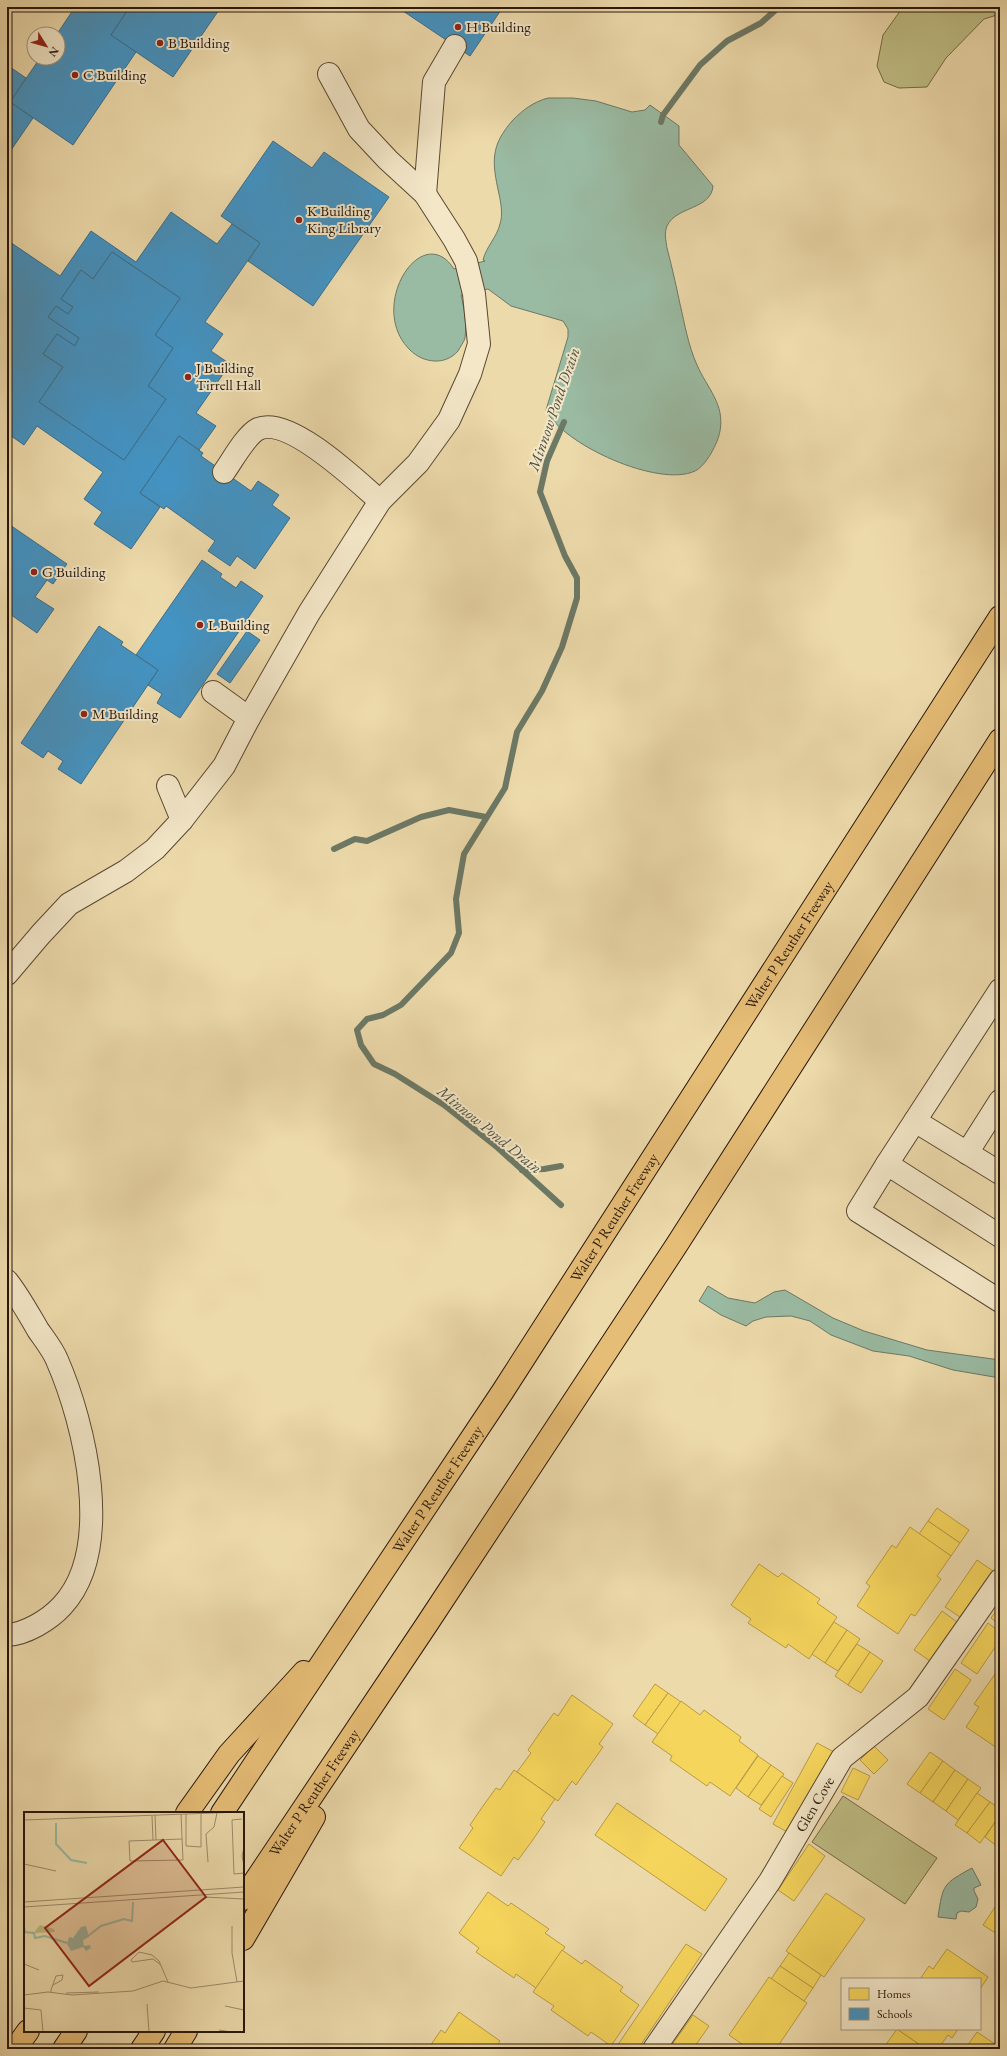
<svg xmlns="http://www.w3.org/2000/svg" width="1007" height="2056" font-family="'EB Garamond',serif">
<style>
.green{fill:#bfbd84;stroke:#746a47}
.water{fill:#9abba3;stroke:#6c7966}
.homes{fill:#f6d55c;stroke:#b89c43}
.schools{fill:#4393c3;stroke:#3b6e8c;fill-rule:evenodd}
.lines{fill:none;stroke-linecap:round;stroke-linejoin:round}
.stream{stroke:#6c7966;stroke-width:6}
.minor-casing{stroke:#594832;stroke-width:24}
.highway-casing{stroke:#28170a;stroke-width:24}
.minor{stroke:#f3e7c8;stroke-width:22}
.highway{stroke:#e6bd76;stroke-width:22}
.poi-dot{fill:#8f2418;stroke:#f3e7c8;stroke-width:1.5}
.labels{text-anchor:middle;stroke-width:4;stroke-linejoin:round;paint-order:stroke}
.poi-label{font-size:15px;fill:#28170a;stroke:#f3e7c8;text-anchor:start}
.street-label{font-size:15px;fill:#28170a;stroke:#f3e7c8}
.water-label{font-size:16px;font-style:italic;fill:#505040;stroke:#f3e7c8}
.inset-river{fill:none;stroke:#9abba3;stroke-width:2}
.inset-road{fill:none;stroke:#9e8c6b;stroke-width:1}
.view{fill:#8f2418;fill-opacity:0.15;stroke:#8f2418;stroke-width:2}
.inset-edge{fill:none;stroke:#28170a;stroke-width:2}
</style>
<rect width="100%" height="100%" fill="#eddaab"/>
<filter id="stains"><feTurbulence type="fractalNoise" baseFrequency=".005" numOctaves="4"/><feColorMatrix values="0 0 0 0 .2 0 0 0 0 .09 0 0 0 0 .02 0 0 0 .5 -.17"/></filter>
<radialGradient id="worn" r=".72"><stop offset=".6" stop-color="#630" stop-opacity="0"/><stop offset="1" stop-color="#630" stop-opacity=".3"/></radialGradient>
<g class="green">
<path d="M 903,7 L 1000,7 L 1000,14 L 984,19 L 946,58 L 927,87 L 899,88 L 884,82 L 877,66 L 883,35 Z"/>
<path d="M 843,1796 L 937,1858 L 905,1904 L 812,1842 Z"/>
</g>
<g class="water">
<path d="M 548,98 L 573,98 L 596,101 L 632,112 L 645,110 L 650,105 L 679,126 L 679,145 L 713,186 C 711,210 676,206 667,226 C 664,233 666,241 667,248 C 672,267 676,285 680,304 C 685,325 688,345 697,365 C 707,388 725,404 720,431 C 718,443 706,466 695,471 C 659,488 563,445 546,410 L 568,337 L 568,329 L 563,321 L 511,306 L 488,289 L 461,295 C 464,307 467,325 465,338 C 464,342 460,347 458,351 C 445,366 423,363 410,350 C 366,307 422,219 454,269 L 485,261 L 483,260 C 486,247 497,237 500,224 C 503,215 501,203 499,194 C 492,162 490,146 513,120 C 523,110 533,102 548,98 Z"/>
<path d="M 708,1286 L 728,1298 L 755,1303 L 774,1292 L 785,1290 L 833,1318 L 864,1331 L 927,1350 L 1000,1360 L 1000,1378 L 953,1370 L 909,1356 L 873,1351 L 831,1335 L 810,1321 L 791,1316 L 766,1317 L 753,1321 L 746,1326 L 721,1315 L 699,1301 Z"/>
<path d="M 972,1868 L 981,1885 L 974,1888 L 974,1891 L 978,1899 L 976,1907 L 969,1912 L 961,1911 L 957,1913 L 956,1919 L 938,1917 C 943,1884 943,1884 972,1868 Z"/>
</g>
<g class="homes">
<path d="M 937,1508 L 969,1530 L 960,1543 L 928,1521 Z"/>
<path d="M 928,1521 L 960,1543 L 951,1556 L 919,1534 Z"/>
<path d="M 910,1527 L 951,1556 L 937,1576 L 941,1579 L 915,1616 L 911,1614 L 898,1634 L 857,1606 L 870,1586 L 866,1583 L 892,1545 L 896,1548 Z"/>
<path d="M 977,1560 L 993,1571 L 960,1617 L 945,1607 Z"/>
<path d="M 759,1564 L 778,1577 L 782,1573 L 820,1599 L 817,1603 L 837,1617 L 809,1659 L 788,1644 L 786,1648 L 748,1623 L 751,1619 L 731,1605 Z"/>
<path d="M 1000,1606 L 1000,1625 L 991,1618 Z"/>
<path d="M 942,1611 L 957,1622 L 930,1661 L 914,1650 Z"/>
<path d="M 834,1622 L 847,1630 L 825,1663 L 812,1654 Z"/>
<path d="M 988,1623 L 1000,1632 L 1000,1640 L 977,1674 L 961,1663 Z"/>
<path d="M 847,1630 L 860,1639 L 838,1671 L 825,1663 Z"/>
<path d="M 857,1644 L 870,1652 L 848,1685 L 835,1676 Z"/>
<path d="M 870,1652 L 883,1661 L 861,1693 L 848,1685 Z"/>
<path d="M 1000,1667 L 1000,1750 L 966,1727 L 979,1707 L 974,1704 Z"/>
<path d="M 955,1669 L 971,1680 L 944,1720 L 928,1709 Z"/>
<path d="M 655,1684 L 668,1693 L 645,1725 L 633,1716 Z"/>
<path d="M 668,1693 L 681,1702 L 658,1734 L 645,1725 Z"/>
<path d="M 572,1695 L 613,1724 L 599,1744 L 603,1747 L 576,1785 L 572,1781 L 558,1801 L 517,1772 L 531,1753 L 528,1750 L 541,1731 L 554,1713 L 558,1716 Z"/>
<path d="M 681,1701 L 700,1715 L 704,1710 L 741,1737 L 739,1741 L 758,1755 L 730,1796 L 710,1782 L 707,1786 L 670,1760 L 672,1756 L 652,1742 Z"/>
<path d="M 817,1743 L 834,1752 L 789,1833 L 773,1824 Z"/>
<path d="M 874,1746 L 888,1760 L 874,1774 L 860,1760 Z"/>
<path d="M 930,1752 L 943,1761 L 920,1793 L 907,1784 Z"/>
<path d="M 758,1756 L 771,1765 L 748,1797 L 736,1788 Z"/>
<path d="M 943,1761 L 955,1770 L 933,1802 L 920,1793 Z"/>
<path d="M 771,1765 L 784,1774 L 761,1805 L 748,1797 Z"/>
<path d="M 853,1768 L 870,1776 L 858,1800 L 841,1792 Z"/>
<path d="M 514,1770 L 555,1799 L 541,1819 L 545,1822 L 532,1841 L 518,1860 L 514,1857 L 501,1876 L 459,1848 L 473,1828 L 470,1825 L 483,1806 L 496,1788 L 500,1790 Z"/>
<path d="M 955,1770 L 968,1779 L 946,1811 L 933,1802 Z"/>
<path d="M 782,1776 L 793,1783 L 771,1817 L 759,1809 Z"/>
<path d="M 968,1779 L 981,1788 L 958,1820 L 946,1811 Z"/>
<path d="M 977,1793 L 990,1802 L 967,1833 L 955,1825 Z"/>
<path d="M 990,1802 L 1000,1809 L 1000,1815 L 980,1843 L 967,1833 Z"/>
<path d="M 617,1803 L 727,1879 L 705,1911 L 595,1835 Z"/>
<path d="M 1000,1815 L 1000,1842 L 997,1846 L 985,1837 Z"/>
<path d="M 809,1844 L 825,1856 L 794,1901 L 778,1890 Z"/>
<path d="M 488,1892 L 508,1906 L 511,1903 L 549,1929 L 545,1933 L 565,1947 L 536,1988 L 516,1974 L 514,1978 L 476,1952 L 479,1948 L 459,1933 Z"/>
<path d="M 826,1893 L 865,1919 L 824,1977 L 786,1951 Z"/>
<path d="M 995,1907 L 1000,1911 L 1000,1936 L 983,1925 Z"/>
<path d="M 686,1944 L 702,1954 L 638,2049 L 615,2049 Z"/>
<path d="M 947,1949 L 988,1977 L 980,1989 L 980,1979 L 920,1979 L 929,1966 L 933,1969 Z"/>
<path d="M 562,1950 L 582,1964 L 585,1960 L 623,1987 L 620,1991 L 639,2005 L 611,2046 L 591,2032 L 588,2036 L 551,2010 L 554,2006 L 533,1992 Z"/>
<path d="M 789,1953 L 821,1975 L 813,1988 L 780,1966 Z"/>
<path d="M 780,1966 L 813,1988 L 804,2001 L 771,1979 Z"/>
<path d="M 769,1977 L 807,2003 L 776,2049 L 749,2049 L 729,2035 Z"/>
<path d="M 459,2012 L 500,2041 L 495,2049 L 428,2049 L 441,2030 L 445,2033 Z"/>
<path d="M 693,2015 L 709,2026 L 693,2049 L 669,2049 Z"/>
<path d="M 897,2029 L 926,2049 L 883,2049 Z"/>
<path d="M 897,2029 L 958,2029 L 952,2038 L 948,2035 L 938,2049 L 926,2049 Z"/>
<path d="M 977,2032 L 995,2044 L 992,2049 L 965,2049 Z"/>
</g>
<g class="schools">
<path d="M 75,7 L 121,7 L 127,11 L 111,35 L 136,52 L 73,145 L 10,102 L 40,58 L 58,58 L 57,34 Z"/>
<path d="M 130,7 L 221,7 L 173,77 L 111,35 Z"/>
<path d="M 397,7 L 503,7 L 470,56 Z"/>
<path d="M 7,65 L 26,78 L 10,102 L 33,118 L 7,156 Z"/>
<path d="M 273,141 L 312,168 L 324,152 L 389,197 L 313,306 L 248,261 L 260,243 L 221,216 Z"/>
<path d="M 171,212 L 217,244 L 232,224 L 260,243 L 205,322 L 223,334 L 211,351 L 230,364 L 196,413 L 216,426 L 199,450 L 179,436 L 140,493 L 160,507 L 131,549 L 94,524 L 102,512 L 84,499 L 103,472 L 37,426 L 24,445 L 7,433 L 7,240 L 60,276 L 91,231 L 136,262 ZM 112,252 L 180,298 L 155,335 L 173,348 L 148,386 L 166,399 L 124,460 L 39,402 L 63,367 L 43,354 L 57,334 L 75,346 L 79,338 L 48,317 L 56,306 L 68,314 L 73,307 L 61,299 L 81,270 L 93,279 Z"/>
<path d="M 112,252 L 180,298 L 155,335 L 173,348 L 148,386 L 166,399 L 124,460 L 39,402 L 63,367 L 43,354 L 57,334 L 75,346 L 79,338 L 48,317 L 56,306 L 68,314 L 73,307 L 61,299 L 81,270 L 93,279 Z"/>
<path d="M 179,436 L 203,453 L 201,456 L 251,491 L 258,481 L 279,495 L 272,505 L 290,518 L 255,569 L 237,556 L 230,566 L 208,551 L 215,541 L 166,506 L 164,509 L 140,493 Z"/>
<path d="M 7,523 L 67,564 L 53,584 L 47,580 L 35,597 L 54,609 L 37,633 L 7,612 Z"/>
<path d="M 202,560 L 222,574 L 220,577 L 236,588 L 241,581 L 263,596 L 180,718 L 157,703 L 162,694 L 148,685 L 158,670 L 136,655 Z"/>
<path d="M 99,626 L 123,642 L 121,645 L 158,670 L 81,784 L 58,769 L 63,761 L 48,751 L 43,758 L 21,743 Z"/>
<path d="M 247,631 L 260,640 L 230,683 L 217,674 Z"/>
</g>
<g class="lines">
<g class="stream">
<path d="M 661,122 L 663,115 L 700,65 L 727,41 L 761,23 L 779,7"/>
<path d="M 334,849 L 355,839 L 367,841 L 421,817 L 449,810 L 486,817"/>
<path d="M 522,1170 L 544,1169 L 561,1166"/>
<path d="M 561,1205 L 498,1148 L 444,1105 L 395,1074 L 374,1064 L 361,1045 L 357,1030 L 367,1019 L 383,1015 L 401,1005 L 451,953 L 459,933 L 456,899 L 464,854 L 505,788 L 517,732 L 542,691 L 562,647 L 577,598 L 577,578 L 565,556 L 540,492 L 547,461 L 564,422"/>
</g>
<g class="minor-casing">
<g id="minor">
<path d="M 425,194 L 434,82 L 455,46"/>
<path d="M 224,472 C 232,461 246,435 258,429 C 289,415 357,481 380,501"/>
<path d="M 213,692 L 249,718"/>
<path d="M 168,786 L 182,820"/>
<path d="M 7,974 L 41,934 L 69,904 L 126,871 L 155,849 L 182,820 L 224,766 L 249,718 L 309,613 L 380,501 L 418,463 L 449,420 L 470,374 L 479,344 L 474,294 L 466,261 L 454,239 L 425,194 L 388,160 L 359,129 L 329,74"/>
<path d="M 1000,990 L 887,1164 L 1000,1236"/>
<path d="M 915,1121 L 1000,1173"/>
<path d="M 967,1153 L 1000,1101"/>
<path d="M 887,1164 L 858,1211 L 1000,1301"/>
<path d="M 7,1281 C 19,1296 28,1313 38,1330 C 45,1340 53,1350 57,1360 C 85,1424 115,1549 62,1606 C 49,1620 26,1634 7,1635"/>
<path id="s1" d="M 654,2049 L 770,1881 L 842,1758 L 918,1697 L 1000,1580"/>
</g>
</g>
<g class="highway-casing">
<g id="highway">
<path d="M 187,1813 L 229,1754 L 304,1672"/>
<path id="s2" d="M 222,1813 L 503,1391 L 1000,617"/>
<path id="s3" d="M 243,1899 L 427,1624 L 676,1246 L 1000,740"/>
<path d="M 243,1939 L 314,1817"/>
<path d="M 15,2049 L 28,2031"/>
<path d="M 64,2049 L 76,2031"/>
<path d="M 142,2049 L 154,2031"/>
<path d="M 175,2049 L 186,2031"/>
</g>
</g>
<use href="#minor" class="minor"/>
<use href="#highway" class="highway"/>
</g>
<g class="poi-dot">
<circle cx="458" cy="27" r="4"/>
<circle cx="160" cy="43" r="4"/>
<circle cx="75" cy="75" r="4"/>
<circle cx="299" cy="220" r="4"/>
<circle cx="188" cy="377" r="4"/>
<circle cx="34" cy="572" r="4"/>
<circle cx="200" cy="625" r="4"/>
<circle cx="84" cy="714" r="4"/>
</g>
<g class="labels">
<g class="poi-label">
<text x="466" y="32">H Building</text>
<text x="168" y="48">B Building</text>
<text x="83" y="80">C Building</text>
<text x="307" y="216">K Building<tspan x="307" dy="17">King Library</tspan></text>
<text x="196" y="373">J Building<tspan x="196" dy="17">Tirrell Hall</tspan></text>
<text x="42" y="577">G Building</text>
<text x="208" y="630">L Building</text>
<text x="92" y="719">M Building</text>
</g>
<g class="street-label">
<text dy="5" stroke="none"><textPath href="#s2" startOffset="1037">Walter P Reuther Freeway</textPath></text>
<text dy="5" stroke="none"><textPath href="#s2" startOffset="713">Walter P Reuther Freeway</textPath></text>
<text dy="5" stroke="none"><textPath href="#s2" startOffset="389">Walter P Reuther Freeway</textPath></text>
<text dy="5" stroke="none"><textPath href="#s3" startOffset="128">Walter P Reuther Freeway</textPath></text>
<text dy="5" stroke="none"><textPath href="#s1" startOffset="293">Glen Cove</textPath></text>
</g>
<g class="water-label">
<text transform="translate(553 409) rotate(-71)" y="6">Minnow Pond Drain</text>
<text transform="translate(490 1129) rotate(39)" y="6">Minnow Pond Drain</text>
</g>
</g>
<g transform="translate(24 1812)">
<rect width="220" height="220" fill="#eddaab"/>
<path d="M 16,113 L 30,117 L 31,120 L 11,121 L 11,119 Z" fill="#bfbd84"/>
<path d="M 62,114 L 65,125 L 59,128 L 60,134 L 66,133 L 67,136 L 62,139 L 59,135 L 47,139 L 43,132 L 45,125 L 49,126 L 57,115 Z" fill="#9abba3"/>
<path class="inset-river" d="M 32,11 L 32,32 L 47,48 L 63,51M 0,115 L 1,120 L 10,121 L 11,126 L 21,124 L 43,131M 64,124 L 77,114 L 100,107 L 108,109 L 109,90"/>
<path class="inset-road" d="M 157,2 L 159,48 L 106,49 L 105,29 L 158,27M 162,2 L 162,34 L 177,35 L 177,2M 131,3 L 132,28M 128,4 L 129,28M 218,7 L 208,8 L 210,62 L 220,61M 0,8 L 216,0M 220,36 L 218,44 L 220,53M 184,50 L 182,22 L 190,15 L 193,1M 0,52 L 32,59M 180,85 L 220,87M 0,90 L 220,75M 0,95 L 220,80M 208,114 L 208,141 L 213,170M 0,152 L 15,158M 137,153 L 129,147 L 108,150 L 107,148 L 115,140 L 128,143 L 135,149 L 144,170M 27,180 L 27,178 L 32,164 L 39,163 L 38,168 L 29,173M 42,181 L 75,180M 0,183 L 24,180 L 48,183 L 109,179 L 139,169 L 167,176 L 220,169M 123,192 L 125,220M 201,194 L 220,198M 0,196 L 17,198 L 19,220M 195,218 L 207,220"/>
<path class="view" d="M 139,28 L 182,85 L 65,174 L 21,116 Z"/>
<rect width="220" height="220" class="inset-edge"/>
</g>
<rect width="1007" height="2056" fill="none" stroke="#eddaab" stroke-width="24"/>
<rect x="8" y="8" width="991" height="2040" fill="none" stroke="#28170a" stroke-width="2"/>
<rect x="12" y="12" width="983" height="2032" fill="none" stroke="#28170a"/>
<rect x="841" y="1978" width="140" height="52" fill="#f3e7c8" stroke="#a2947c"/>
<rect x="849" y="1988" width="20" height="12" fill="#f6d55c" stroke="#a2947c"/>
<text x="877" y="1998" font-size="12" fill="#28170a">Homes</text>
<rect x="849" y="2008" width="20" height="12" fill="#4393c3" stroke="#a2947c"/>
<text x="877" y="2018" font-size="12" fill="#28170a">Schools</text>
<g transform="translate(46 46) rotate(127)"><circle r="19" fill="#f3e7c8" stroke="#a2947c"/>
<path d="M0-3L7 15L0 10L-7 15Z" fill="#8f2418"/>
<text y="-6" font-size="11" font-weight="bold" text-anchor="middle" fill="#28170a">N</text>
</g>
<rect width="100%" height="100%" filter="url(#stains)"/>
<rect width="100%" height="100%" fill="url(#worn)"/>
</svg>
